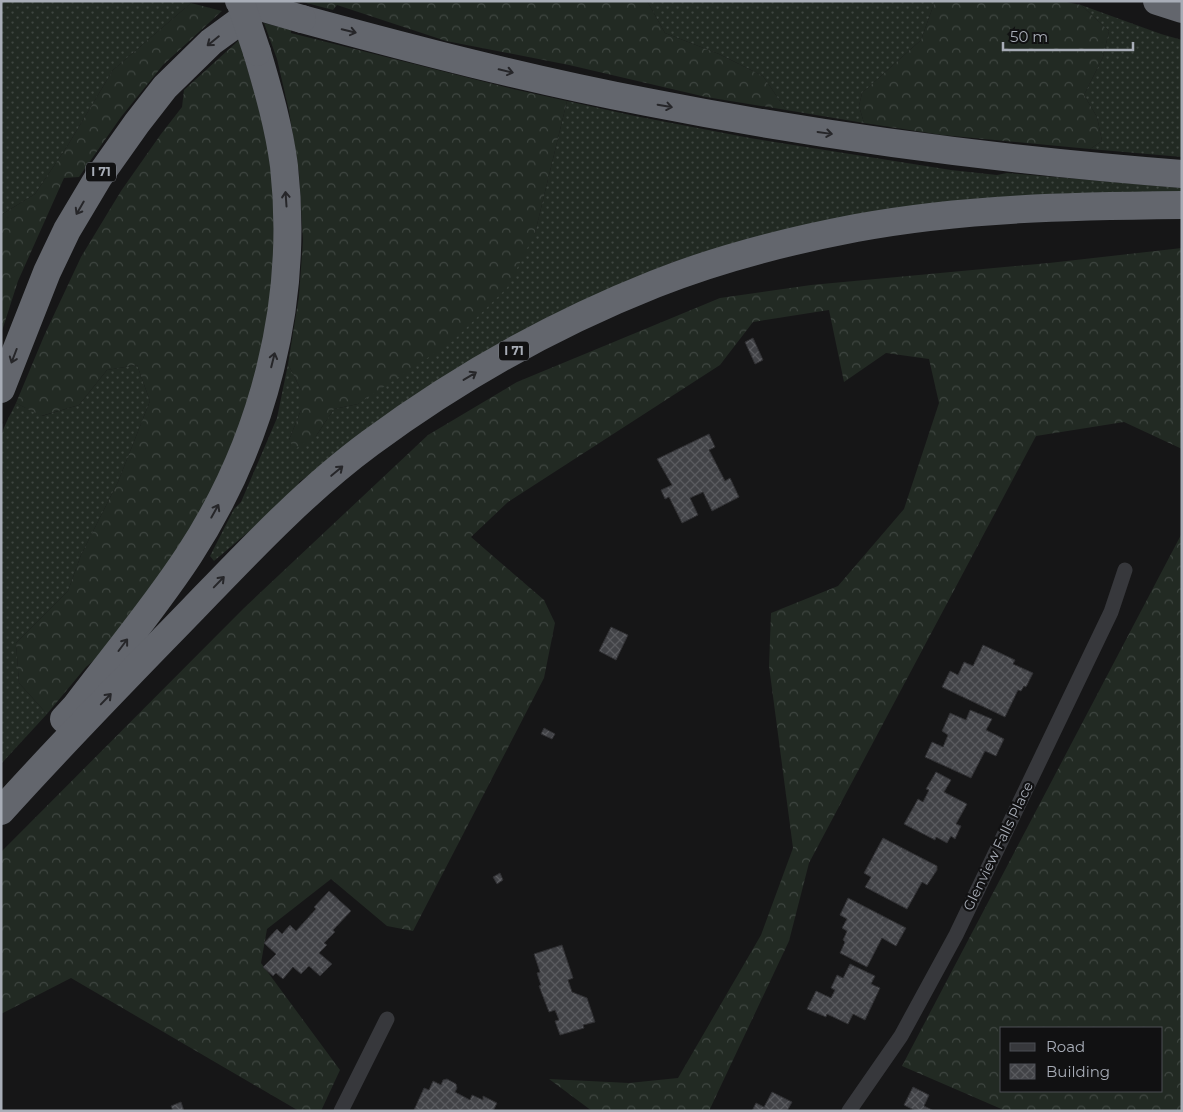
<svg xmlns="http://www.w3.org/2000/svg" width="1183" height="1112" font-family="Montserrat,sans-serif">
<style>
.grass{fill:url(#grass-dots)}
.forest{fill:url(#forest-crowns);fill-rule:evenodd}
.building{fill:url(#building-cross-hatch);stroke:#303033}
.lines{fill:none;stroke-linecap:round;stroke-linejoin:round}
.minor{stroke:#37383c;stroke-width:15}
.motorway{stroke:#63666d;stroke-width:28}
.motorway-bridge{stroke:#63666d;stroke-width:28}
.oneway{stroke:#262629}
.labels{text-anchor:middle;stroke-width:4.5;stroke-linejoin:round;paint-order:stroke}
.shield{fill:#111112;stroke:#7b7e86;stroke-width:1}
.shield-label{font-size:12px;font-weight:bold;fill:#a8adb7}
.street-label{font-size:14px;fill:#a8adb7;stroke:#111112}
</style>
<defs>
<pattern id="grass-dots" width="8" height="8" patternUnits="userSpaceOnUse" patternTransform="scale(1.25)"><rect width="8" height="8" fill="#222a23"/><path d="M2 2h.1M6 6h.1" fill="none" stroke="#3f4641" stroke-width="1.8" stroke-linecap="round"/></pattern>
<pattern id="forest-crowns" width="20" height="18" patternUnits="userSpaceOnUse" patternTransform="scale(1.25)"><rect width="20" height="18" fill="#222a23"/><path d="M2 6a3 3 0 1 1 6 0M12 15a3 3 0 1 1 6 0" fill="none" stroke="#3f4641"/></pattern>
<pattern id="building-cross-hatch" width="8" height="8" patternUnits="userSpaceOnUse" patternTransform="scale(1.25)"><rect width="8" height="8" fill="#424347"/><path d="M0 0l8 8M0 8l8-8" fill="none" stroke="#5a5b5f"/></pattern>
</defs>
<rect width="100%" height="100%" fill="#161617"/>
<g class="grass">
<path d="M 1,1 L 186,1 L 191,3 L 113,70 L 68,145 L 35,194 L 1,215 Z"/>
<path d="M 647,1 L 935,1 L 921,40 L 862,93 L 859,106 L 864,123 L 786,110 L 763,76 L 719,54 L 665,33 Z"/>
<path d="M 1081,5 L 1161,34 L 1182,40 L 1182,157 L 1090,149 L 1102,141 L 1097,117 L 1084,95 L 1103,57 L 1109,31 Z"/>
<path d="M 567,101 L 635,116 L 750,138 L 951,170 L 997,175 L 1007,173 L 1182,188 L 1182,194 L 736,244 L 673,262 L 607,290 L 321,467 L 299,482 L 297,491 L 214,561 L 210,556 L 234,509 L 241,502 L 277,418 L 288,364 L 301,390 L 301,410 L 289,440 L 316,436 L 334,409 L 358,404 L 535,233 Z"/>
<path d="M 137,365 L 150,401 L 118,482 L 81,555 L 68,591 L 16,643 L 19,683 L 47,714 L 1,764 L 1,486 C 5,471 0,455 1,439 C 2,428 11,414 16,403 L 42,416 L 79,405 L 107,370 Z"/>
</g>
<g class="forest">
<path d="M 299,1 L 647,1 L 665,33 L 719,54 L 763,76 L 786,110 L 706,97 L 569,65 L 446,41 L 337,5 L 333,10 Z"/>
<path d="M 935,1 L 1062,1 L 1081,5 L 1109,31 L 1103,57 L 1084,95 L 1097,117 L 1102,141 L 1090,149 L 942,135 L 864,123 L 859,106 L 862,93 L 921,40 Z"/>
<path d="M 191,3 L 222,11 L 163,65 L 121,117 L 79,177 L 64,178 L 18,281 L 1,334 L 1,215 L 35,194 L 68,145 L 113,70 Z"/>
<path d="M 264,23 L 291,30 L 291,33 L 513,89 L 567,101 L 535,233 L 507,288 L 453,341 L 358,404 L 334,409 L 316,436 L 295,449 L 289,440 L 301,410 L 301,390 L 288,364 L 299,296 L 303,241 L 299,172 L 289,111 L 277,59 Z"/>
<path d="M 239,40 L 264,125 L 273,170 L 277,285 L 245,419 L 192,531 L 104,652 L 86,667 L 47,714 L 19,683 L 16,643 L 68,591 L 81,555 L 118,482 L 150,401 L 137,365 L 107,370 L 79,405 L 41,416 L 16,403 L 44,336 L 81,257 L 121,191 L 161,134 L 182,107 L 184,90 Z"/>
<path d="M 1182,248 L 1182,449 L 1124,422 L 1036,436 L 809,863 L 789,941 L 709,1111 L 592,1111 L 549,1079 L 629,1083 L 678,1078 L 761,935 L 793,848 L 769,666 L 771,613 L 838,586 L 904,509 L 939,403 L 929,359 L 886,353 L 844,382 L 829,310 L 753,322 L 720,365 L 508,502 L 471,537 L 544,600 L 555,623 L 544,678 L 413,931 L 387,926 L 331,879 L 267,929 L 261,963 L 340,1070 L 321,1111 L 299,1111 L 71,978 L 1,1014 L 1,852 L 244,608 L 428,435 L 517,382 L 720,298 L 811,285 L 1049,263 Z"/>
<path d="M 1182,533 L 1182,1111 L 1006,1111 L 902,1066 ZM 1162,1028 L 1162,1091 L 1002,1091 L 1002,1028 Z"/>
</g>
<g class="building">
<path d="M 753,338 L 763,360 L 755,364 L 745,342 Z"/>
<path d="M 709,434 L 715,447 L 709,450 L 725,481 L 730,478 L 739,497 L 712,511 L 703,492 L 701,493 L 690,498 L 698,515 L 682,523 L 669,497 L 665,499 L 661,490 L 672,485 L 657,459 Z"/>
<path d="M 611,627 L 628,635 L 616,660 L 599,651 Z"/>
<path d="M 983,645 L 1015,660 L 1013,664 L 1033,673 L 1026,687 L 1024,686 L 1021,691 L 1018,690 L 1005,717 L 942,687 L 950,671 L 958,675 L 964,662 L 973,666 Z"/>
<path d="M 970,710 L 992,719 L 986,730 L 1004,739 L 996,756 L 985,751 L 971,778 L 925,757 L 932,742 L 943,747 L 948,735 L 942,731 L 950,713 L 966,720 Z"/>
<path d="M 544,728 L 555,734 L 552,739 L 541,734 Z"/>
<path d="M 936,772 L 951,780 L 944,792 L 967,804 L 956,824 L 961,826 L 955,839 L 951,836 L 947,843 L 936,837 L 935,840 L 904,824 L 918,799 L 923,802 L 929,790 L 926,789 Z"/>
<path d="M 883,838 L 937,866 L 937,870 L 927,885 L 922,882 L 907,909 L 865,887 L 871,877 L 864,873 Z"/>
<path d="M 500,873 L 503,880 L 497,884 L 493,877 Z"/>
<path d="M 329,891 L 351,911 L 333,930 L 335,932 L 324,943 L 327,945 L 319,953 L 332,964 L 320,976 L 309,966 L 301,974 L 293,967 L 283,979 L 276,973 L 273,976 L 263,967 L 276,954 L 264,943 L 277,929 L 282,934 L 290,925 L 296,931 L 316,909 L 314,907 Z"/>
<path d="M 848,898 L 906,928 L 896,946 L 882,938 L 867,967 L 840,953 L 845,942 L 843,940 L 847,931 L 842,928 L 847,919 L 840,915 Z"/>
<path d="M 562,945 L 573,978 L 568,980 L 572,992 L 587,998 L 595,1022 L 583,1025 L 584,1028 L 560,1035 L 555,1021 L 559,1020 L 555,1010 L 549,1012 L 539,986 L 541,985 L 537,973 L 540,972 L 534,954 Z"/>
<path d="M 850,964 L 875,976 L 871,984 L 880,988 L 865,1020 L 853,1014 L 848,1024 L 827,1014 L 826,1017 L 807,1009 L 816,991 L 831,998 L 835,990 L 831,988 L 837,975 L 843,978 Z"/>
<path d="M 447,1079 L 456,1084 L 457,1088 L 455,1092 L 470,1100 L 472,1095 L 483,1100 L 483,1096 L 497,1103 L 493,1111 L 414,1110 L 424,1088 L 429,1090 L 433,1081 L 441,1085 L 443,1080 Z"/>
<path d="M 913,1087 L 929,1095 L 924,1106 L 934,1111 L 916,1111 L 904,1105 Z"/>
<path d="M 772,1092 L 792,1102 L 787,1111 L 752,1111 L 756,1103 L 764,1107 Z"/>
<path d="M 181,1102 L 184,1111 L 173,1111 L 171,1106 Z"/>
</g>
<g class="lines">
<g class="minor">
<path d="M 341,1111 L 387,1019"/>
<path d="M 849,1111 L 901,1036 L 956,935 L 1111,612 L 1125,570"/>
</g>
<g class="motorway">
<path d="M 1157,1 L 1182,9"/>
<path d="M 302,19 C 416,50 531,80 647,102 C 824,137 1002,160 1182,174"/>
<path d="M 1,389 L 47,272 L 67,230 L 98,178 L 137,123 L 165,87 L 211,42 L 263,4"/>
<path d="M 64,719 L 76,706 C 114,656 155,607 189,555 C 264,440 299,302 284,166 C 279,127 268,89 257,52"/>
<path d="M 1,811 C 63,742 128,676 193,609 C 249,551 305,491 370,443 C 458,378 554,324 655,284 C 720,258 788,241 856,228 C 963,208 1073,206 1182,205"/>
</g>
<g class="motorway-bridge">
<path d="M 239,1 L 302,19"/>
<path d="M 240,1 L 257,52"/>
</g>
</g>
<defs><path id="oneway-shaft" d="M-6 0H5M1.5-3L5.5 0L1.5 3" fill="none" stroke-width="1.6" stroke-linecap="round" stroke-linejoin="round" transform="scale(1.25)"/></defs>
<g class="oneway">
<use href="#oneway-shaft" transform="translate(349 31) rotate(14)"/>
<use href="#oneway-shaft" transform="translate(213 41) rotate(141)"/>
<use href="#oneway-shaft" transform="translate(506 71) rotate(13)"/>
<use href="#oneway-shaft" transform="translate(665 106) rotate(10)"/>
<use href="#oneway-shaft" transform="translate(825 133) rotate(8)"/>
<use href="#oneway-shaft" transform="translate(286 199) rotate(-94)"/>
<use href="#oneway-shaft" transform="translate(80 208) rotate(120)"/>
<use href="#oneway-shaft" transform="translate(14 356) rotate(111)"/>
<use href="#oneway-shaft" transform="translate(273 360) rotate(-76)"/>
<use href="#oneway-shaft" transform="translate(470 376) rotate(-31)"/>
<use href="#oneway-shaft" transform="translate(337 471) rotate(-40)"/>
<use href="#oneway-shaft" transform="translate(215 511) rotate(-61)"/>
<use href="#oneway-shaft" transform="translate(219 582) rotate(-46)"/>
<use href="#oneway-shaft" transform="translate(123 645) rotate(-53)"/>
<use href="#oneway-shaft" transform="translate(106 699) rotate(-46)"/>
</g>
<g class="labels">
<g class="shield">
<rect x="86" y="162.5" width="30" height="19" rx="4"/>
<rect x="499" y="341.5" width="30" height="19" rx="4"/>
</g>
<g class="shield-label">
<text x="101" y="176">I 71</text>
<text x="514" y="355">I 71</text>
</g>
<g class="street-label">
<text transform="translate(998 846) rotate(-64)" y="5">Glenview Falls Place</text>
</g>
</g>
<rect width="1183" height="1112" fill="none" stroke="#a8adb7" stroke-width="5"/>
<rect x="1000" y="1027" width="162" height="65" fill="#111112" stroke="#4d4f54"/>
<rect x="1010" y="1043" width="25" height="8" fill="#37383c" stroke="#4d4f54"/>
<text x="1046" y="1052" font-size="15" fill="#a8adb7">Road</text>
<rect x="1010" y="1064" width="25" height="15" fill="url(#building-cross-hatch)" stroke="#4d4f54"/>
<text x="1046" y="1077" font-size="15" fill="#a8adb7">Building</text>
<path d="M1003 42v8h130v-8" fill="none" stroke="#a8adb7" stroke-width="2.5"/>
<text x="1010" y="42" font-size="15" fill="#a8adb7" stroke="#111112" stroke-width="4" paint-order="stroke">50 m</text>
</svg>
